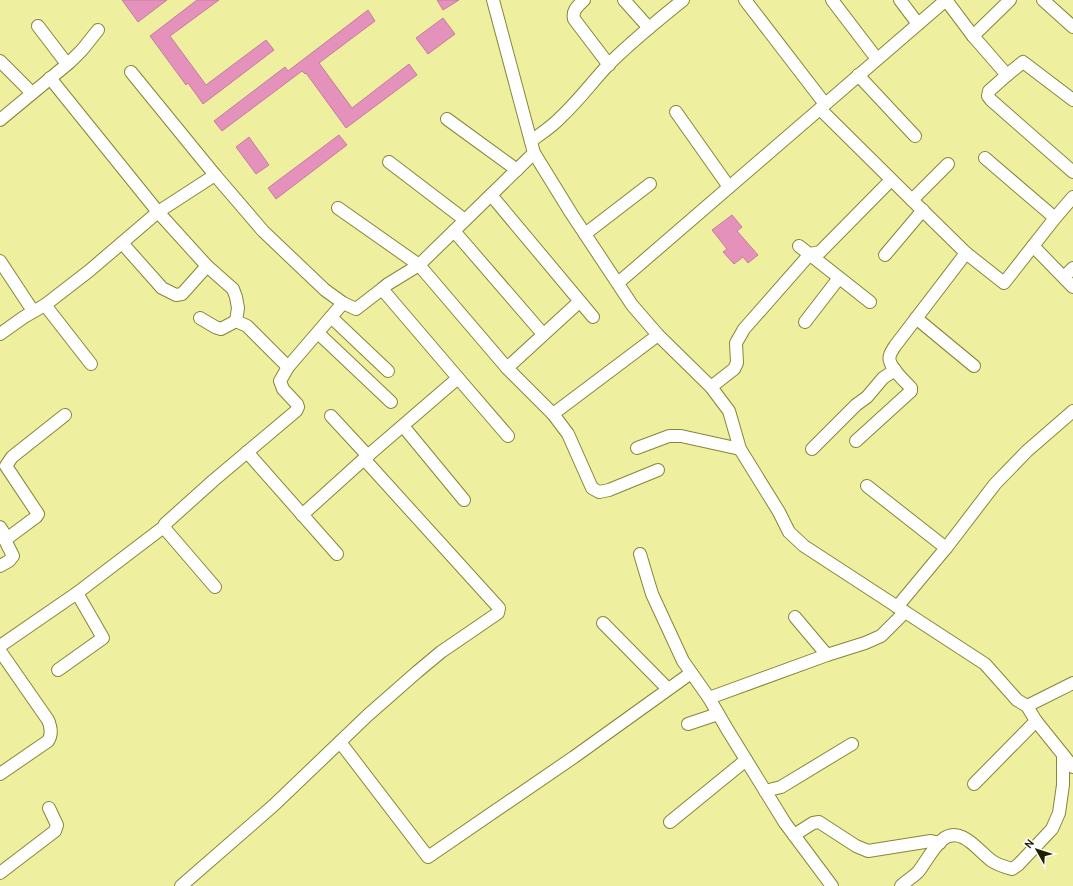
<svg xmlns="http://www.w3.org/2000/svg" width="1073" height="886" font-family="Overpass,sans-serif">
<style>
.building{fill:#e492bb;stroke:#c67ca1}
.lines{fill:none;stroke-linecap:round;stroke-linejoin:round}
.minor-casing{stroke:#868637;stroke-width:14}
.minor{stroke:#fff;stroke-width:12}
</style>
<rect width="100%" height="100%" fill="#eff09f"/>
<g class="building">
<path d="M 122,0 L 167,0 L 138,22 Z"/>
<path d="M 197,0 L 219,0 L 170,36 L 206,85 L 266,40 L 274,50 L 203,104 L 188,83 L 186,85 L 150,36 Z"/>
<path d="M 437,0 L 459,0 L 443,10 Z"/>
<path d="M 368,10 L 375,21 L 319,63 L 352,108 L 409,64 L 417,75 L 346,128 L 306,73 L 305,74 L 302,71 L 222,131 L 214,121 L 285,67 L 288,71 Z"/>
<path d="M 443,18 L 455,34 L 428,54 L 416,38 Z"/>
<path d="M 339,135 L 347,145 L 276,199 L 268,188 Z"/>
<path d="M 249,137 L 269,165 L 256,174 L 236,147 Z"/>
<path d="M 732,215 L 742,227 L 737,231 L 758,255 L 748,263 L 743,257 L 734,264 L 723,252 L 727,249 L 712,230 Z"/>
</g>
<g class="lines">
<g class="minor-casing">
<g id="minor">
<path d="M 584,0 C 578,6 572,10 574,19 L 609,65"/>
<path d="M 624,0 L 649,28"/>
<path d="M 745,0 L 825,104"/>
<path d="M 832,0 L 877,59"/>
<path d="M 900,0 L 918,24"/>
<path d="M 946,0 L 973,36 L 1007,75 L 1023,62 L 1073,100"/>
<path d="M 1043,0 L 1073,27"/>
<path d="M 38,26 L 67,64"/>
<path d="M 973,36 L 1010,0"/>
<path d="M 0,61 L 32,93"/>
<path d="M 131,72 L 215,175"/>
<path d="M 858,75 L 915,136"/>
<path d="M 1007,75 L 989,91 L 988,96 L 991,100 L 1073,172"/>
<path d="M 50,78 L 158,212 L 207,266 L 233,289 L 236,297 L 238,308 L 236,321"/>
<path d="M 820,109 L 912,200 L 966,253 L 1004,283 L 1055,218 L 1073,197"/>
<path d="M 676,112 L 729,187"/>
<path d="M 447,119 L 517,170"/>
<path d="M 0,120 L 70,62 L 82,50 L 98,30"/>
<path d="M 531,141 C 542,133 553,126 562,116 C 579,100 593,81 609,64 C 632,41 658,20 683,0"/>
<path d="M 534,153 L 571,213 L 632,305 L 658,335 L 711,387 L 729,411 L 740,449 L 779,512 L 789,532 L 804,546 L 985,664 L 1017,700 L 1027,706 L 1073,683"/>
<path d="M 985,158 L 1055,218"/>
<path d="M 389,162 L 465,220"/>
<path d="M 491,195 L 593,317"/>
<path d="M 912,200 L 948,164"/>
<path d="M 338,208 L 419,265 L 507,368 L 553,414 L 658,335"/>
<path d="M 454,231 L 543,334"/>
<path d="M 585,234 L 650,184"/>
<path d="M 122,243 L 162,288 L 176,295 L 182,294 L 207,266"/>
<path d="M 799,246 L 870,302"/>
<path d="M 1033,246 L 1073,287"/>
<path d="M 885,255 L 923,210"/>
<path d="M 0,261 L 33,311"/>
<path d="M 1064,277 L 1073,268"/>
<path d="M 618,283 L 946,0"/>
<path d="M 45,305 L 91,364"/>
<path d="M 331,317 L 388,371"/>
<path d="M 200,318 L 215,327 L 221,329 L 236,321 L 247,326 L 288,367"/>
<path d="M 916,318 L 974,366"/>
<path d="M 805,322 L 839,278"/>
<path d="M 318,333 L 391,402"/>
<path d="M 0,334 L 24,317 L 45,305 L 89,271 L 158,212 L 215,175 L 263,231 L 325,290 L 343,303 L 356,309 L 382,289"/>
<path d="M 507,368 L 579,302"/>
<path d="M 458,378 L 508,436"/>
<path d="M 711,387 L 734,369 L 737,363 L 736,343 L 744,329 L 810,254 L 820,252 L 891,180"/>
<path d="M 553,414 L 568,434 L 592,488 L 599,492 L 609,490 L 658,470"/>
<path d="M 331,416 L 368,456"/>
<path d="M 403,426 L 464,500"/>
<path d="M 856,441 L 911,391 L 911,388 C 905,381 886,365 890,355 C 891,352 893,349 895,346 L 966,253"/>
<path d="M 637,448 L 669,436 L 681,436 L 740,449"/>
<path d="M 812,449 L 856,405 L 867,397 L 883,378 L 895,370"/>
<path d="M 247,452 L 337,554"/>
<path d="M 867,486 L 946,548"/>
<path d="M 302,515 L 364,459"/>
<path d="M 0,527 L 7,538"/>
<path d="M 640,554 L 652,594 L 683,661 L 709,698 L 827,655 L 865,643 L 881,636 L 905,612"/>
<path d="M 0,566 L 9,561 L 13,556 L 5,540 L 36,517 L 38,514 L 6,466 L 12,457 L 65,415"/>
<path d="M 215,587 L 166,530 L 165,524 L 214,480 L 296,411 L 298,407 L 297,404 L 283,389 L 280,381 L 288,367 L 343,303"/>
<path d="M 897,607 L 946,548 L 995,484 L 1027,451 L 1073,411"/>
<path d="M 795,617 L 827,655"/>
<path d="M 603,623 L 668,689"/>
<path d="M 0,646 L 77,593 L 165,526"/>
<path d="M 0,651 L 48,720 C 51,727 52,735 48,741 L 0,774"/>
<path d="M 58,670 L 103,638 L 77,593"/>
<path d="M 709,698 L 727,729 L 785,823 L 832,886"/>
<path d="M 1027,706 L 1036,721 L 1073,767"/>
<path d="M 688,724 L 718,714"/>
<path d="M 340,742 L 428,857 L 574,757 L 691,673"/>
<path d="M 974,784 L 1036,721"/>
<path d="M 765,791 L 781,787 L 852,744"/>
<path d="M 670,822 L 746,760"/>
<path d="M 794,835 L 813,823 L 819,822 L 856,846 L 868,851 L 931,841 L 940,843"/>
<path d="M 0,873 L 55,831 L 57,825 L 49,808"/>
<path d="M 181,886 L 274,805 L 368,715 L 417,672 L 441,652 L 498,613 L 499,608 L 364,459 L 458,378 L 382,289 L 388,284 L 419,265 L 534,153 L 493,0"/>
<path d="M 901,886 C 906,881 913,877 918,872 C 926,862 932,849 942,840 C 961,824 979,852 992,861 C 998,865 1005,867 1012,869 L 1018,865 L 1052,829 L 1059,813 L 1063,785 L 1063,755"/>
</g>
</g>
<use href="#minor" class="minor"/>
</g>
<g transform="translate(1037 850) rotate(309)" stroke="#ffffff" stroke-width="3" paint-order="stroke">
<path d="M0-3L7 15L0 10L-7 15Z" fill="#1f1e00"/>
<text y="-6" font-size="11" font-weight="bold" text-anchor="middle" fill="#1f1e00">N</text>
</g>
</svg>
